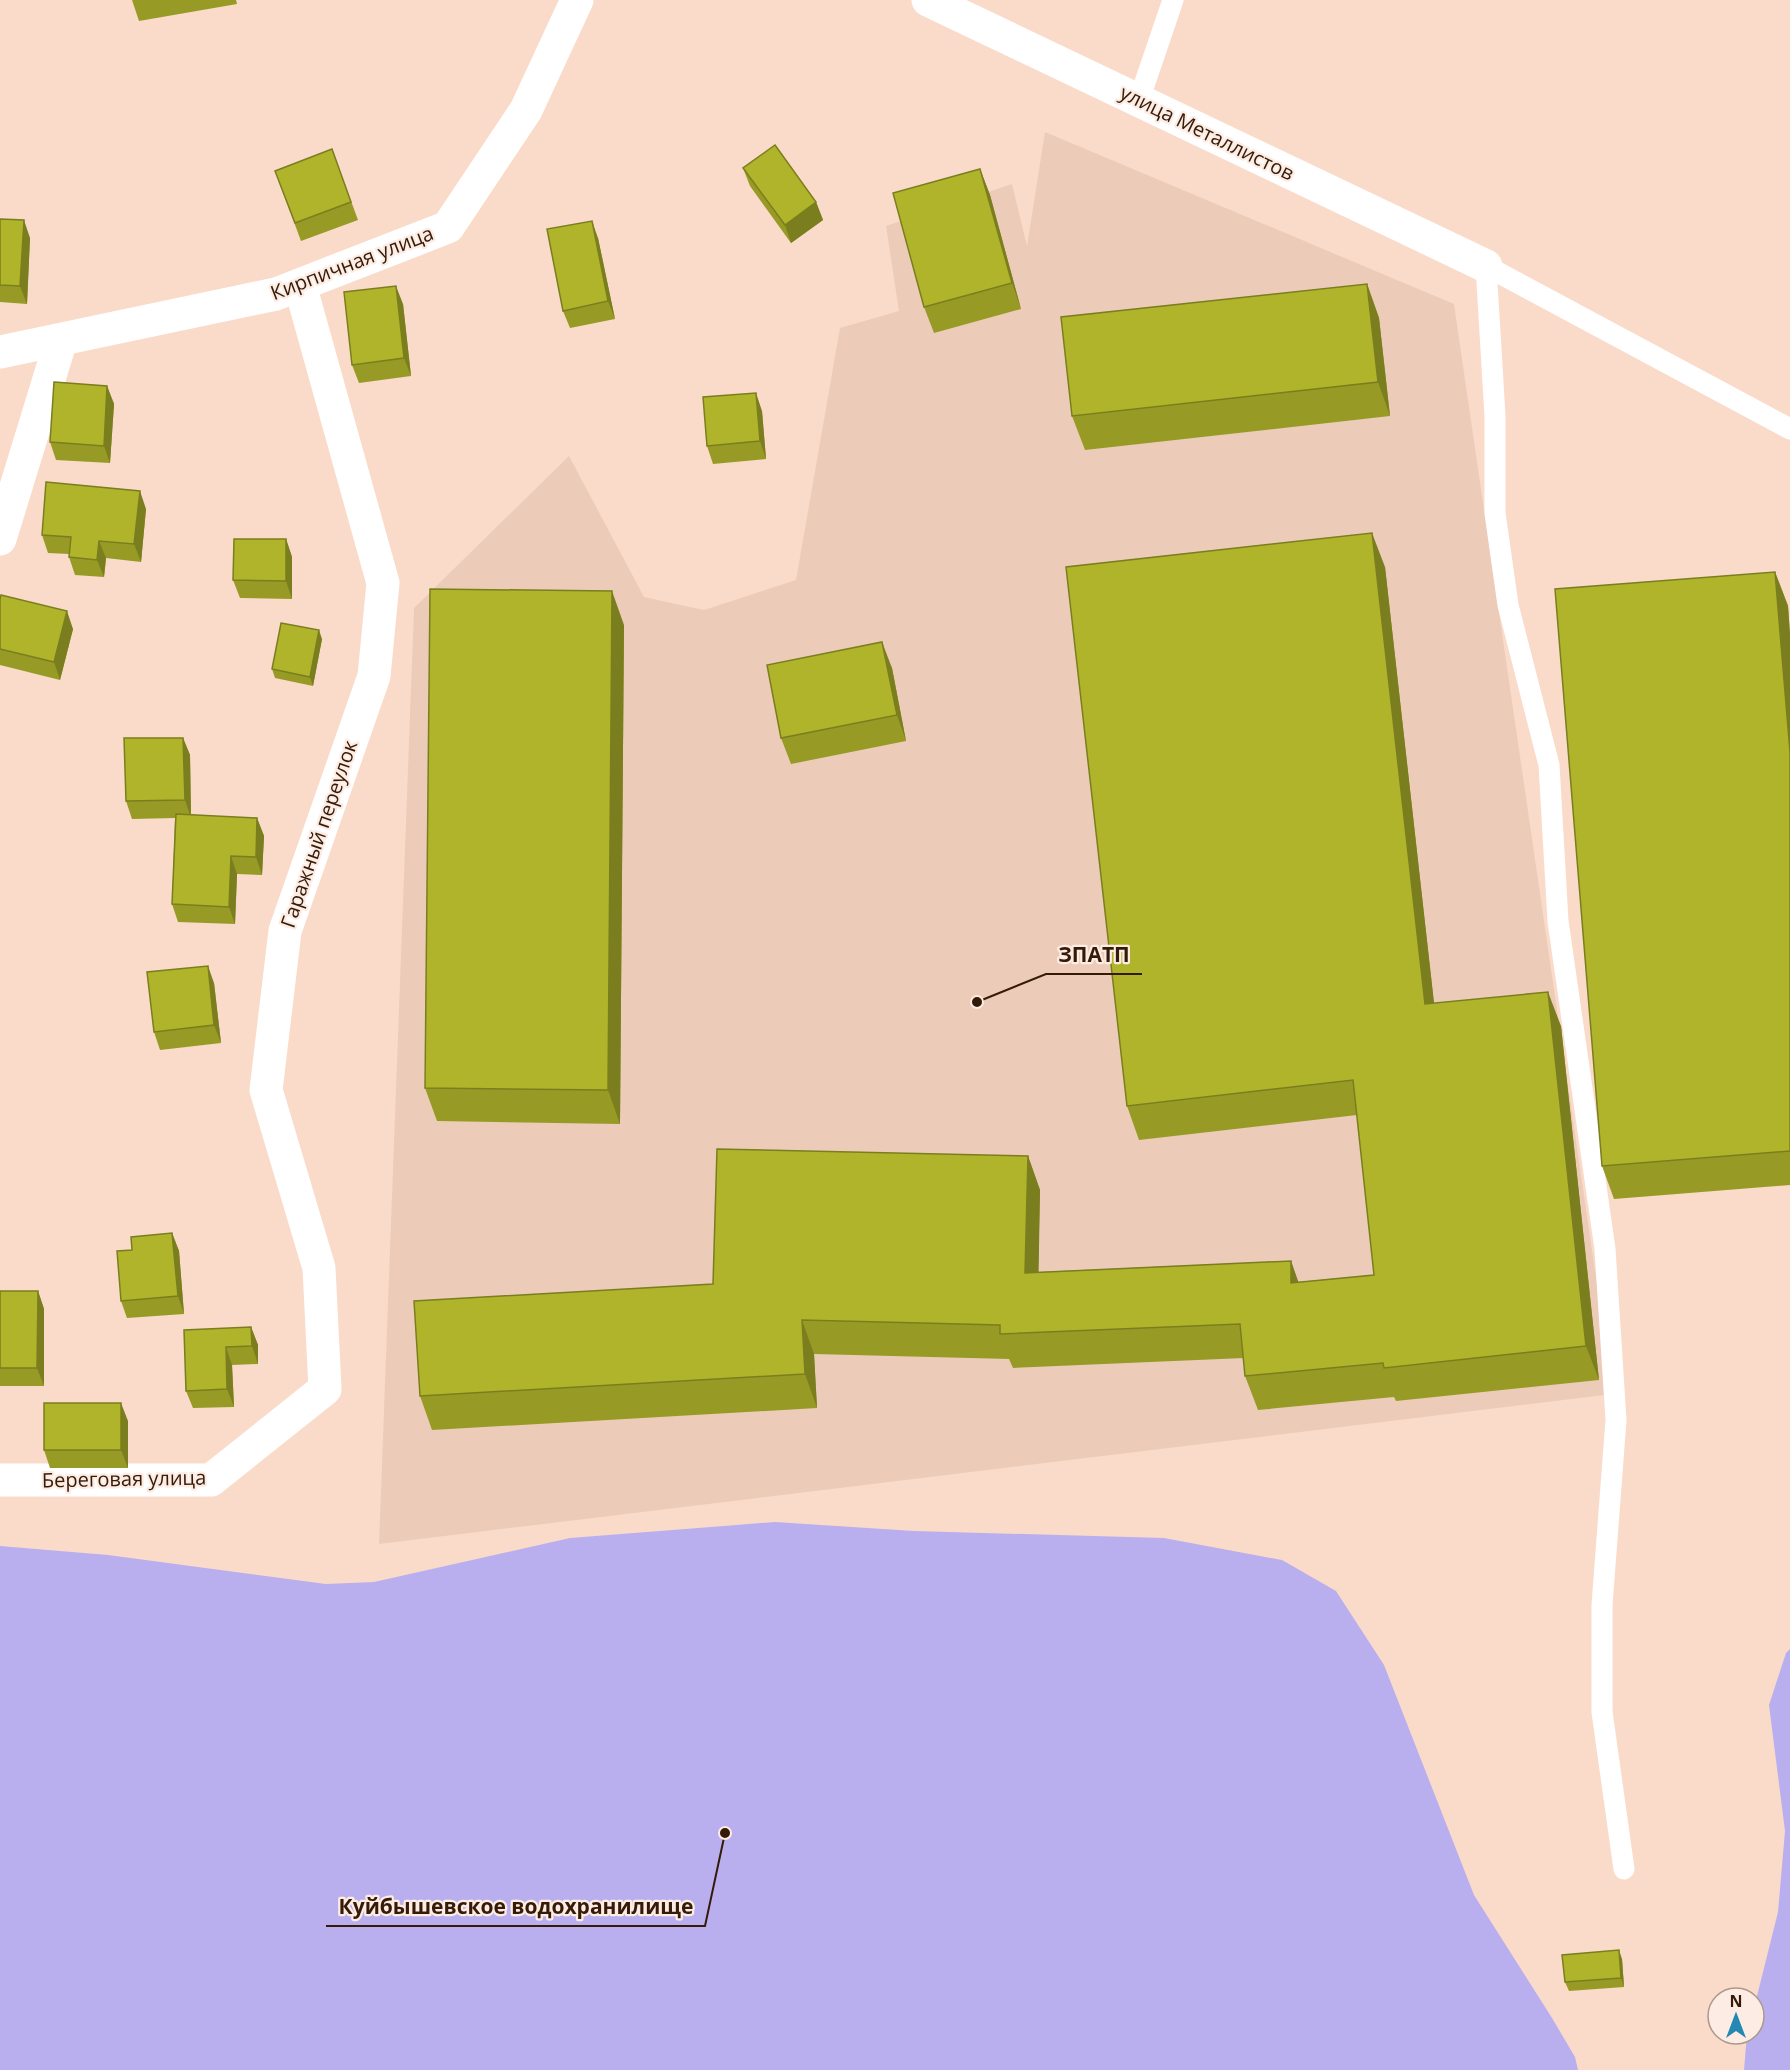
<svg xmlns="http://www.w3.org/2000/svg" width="1790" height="2070" font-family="'Open Sans',sans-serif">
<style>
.built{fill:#ecccb8}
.water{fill:#b9afef}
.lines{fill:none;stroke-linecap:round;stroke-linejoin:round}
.service{stroke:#fff;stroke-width:21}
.minor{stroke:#fff;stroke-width:33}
.tertiary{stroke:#fff;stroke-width:33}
.wall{fill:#979b25}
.shaded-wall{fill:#7b7e1e}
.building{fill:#b0b42b;stroke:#7b7e1e;stroke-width:1.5}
.labels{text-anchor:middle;stroke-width:4.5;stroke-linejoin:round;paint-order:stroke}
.street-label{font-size:20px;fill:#361a08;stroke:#fcece3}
.leader{fill:none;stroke:#361a08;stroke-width:2}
.callout-dot{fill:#361a08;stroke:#fcece3;stroke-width:2}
.callout-label{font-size:21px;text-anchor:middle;font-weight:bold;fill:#361a08;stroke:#fcece3;stroke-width:4.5;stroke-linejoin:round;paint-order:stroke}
</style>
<rect width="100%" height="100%" fill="#fadbc9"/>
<path class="built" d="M 1045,132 L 1454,304 L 1613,1394 L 379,1544 L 414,608 L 569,456 L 644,597 L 704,610 L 796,580 L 840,328 L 899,311 L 886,226 L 1012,184 L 1027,246 Z"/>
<g class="water">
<path d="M 775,1522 L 914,1531 L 1164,1538 L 1282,1560 L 1336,1591 L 1384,1665 L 1474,1895 L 1552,2018 L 1575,2057 L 1578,2070 L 0,2070 L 0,1546 L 108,1555 L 326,1584 L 374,1582 L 570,1538 Z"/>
<path d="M 1790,1649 L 1790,2070 L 1744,2070 L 1747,2034 L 1754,2034 L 1754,2008 L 1778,1912 L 1785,1831 L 1769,1705 L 1786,1653 Z"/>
</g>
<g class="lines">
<g class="service">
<path d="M 1139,100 L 1173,0"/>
<path d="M 1486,266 L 1495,416 L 1495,513 L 1508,605 L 1549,765 L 1558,921 L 1605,1249 L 1616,1420 L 1602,1605 L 1602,1712 L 1624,1869"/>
<path d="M 1486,266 L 1790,429"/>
</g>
<g class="minor">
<path d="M 0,352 L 276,294 L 448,227 L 526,110 L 577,0"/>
<path d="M 0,539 L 61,340"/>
<path d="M 0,1480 L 211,1480 L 325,1389 L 319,1268 L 266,1090 L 285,931 L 374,676 L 383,583 L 300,285"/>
</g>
<path class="tertiary" d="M 928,0 L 1486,266"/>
</g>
<g class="wall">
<path d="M 132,0 L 236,0 L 237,4 L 139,21 Z"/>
<path d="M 332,149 L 358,220 L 301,241 L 275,171 Z"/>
<path d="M 743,168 L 816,202 L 823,220 L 791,243 L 750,186 Z"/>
<path d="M 980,169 L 990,195 L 1021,309 L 934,333 L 924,307 Z"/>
<path d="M 0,219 L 30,238 L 27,304 L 0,302 Z"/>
<path d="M 598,238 L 615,319 L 570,328 L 563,311 Z"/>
<path d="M 1367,284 L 1379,318 L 1390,416 L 1085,450 L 1072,416 Z"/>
<path d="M 403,304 L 411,376 L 359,383 L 352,365 Z"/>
<path d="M 107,386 L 114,404 L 110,463 L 56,460 L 50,442 Z"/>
<path d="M 762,411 L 766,459 L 713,464 L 707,446 Z"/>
<path d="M 146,509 L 141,562 L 106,558 L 104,577 L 75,575 L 69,557 L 69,554 L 48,553 L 42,535 Z"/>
<path d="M 286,539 L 292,557 L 292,599 L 240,598 L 233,580 Z"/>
<path d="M 1385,567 L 1434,1004 L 1561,1026 L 1599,1380 L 1396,1401 L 1394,1397 L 1258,1410 L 1245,1376 L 1244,1358 L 1013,1368 L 1009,1359 L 814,1354 L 817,1408 L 432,1430 L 420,1396 L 713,1284 L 1028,1156 L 1040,1190 L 1038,1272 L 1291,1261 L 1298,1282 L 1374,1275 L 1357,1115 L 1139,1140 L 1127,1106 Z"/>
<path d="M 1775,572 L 1788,606 L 1790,635 L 1790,1185 L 1614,1199 L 1602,1166 Z"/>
<path d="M 0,599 L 73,629 L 60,680 L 0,665 Z"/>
<path d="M 624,625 L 620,1124 L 437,1121 L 425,1088 Z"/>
<path d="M 322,639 L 313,686 L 275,678 L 272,669 Z"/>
<path d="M 892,668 L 906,741 L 791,764 L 781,738 Z"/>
<path d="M 183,738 L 190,755 L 191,815 L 257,818 L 264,836 L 262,875 L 237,874 L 235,924 L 178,922 L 172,904 L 175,818 L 132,819 L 126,801 Z"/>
<path d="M 214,983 L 221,1043 L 160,1050 L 154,1032 Z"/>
<path d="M 172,1233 L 179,1251 L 184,1314 L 127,1318 L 121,1301 L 132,1250 Z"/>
<path d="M 0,1291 L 38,1291 L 44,1309 L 44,1386 L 0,1386 Z"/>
<path d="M 251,1327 L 258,1345 L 258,1364 L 232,1365 L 234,1407 L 193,1408 L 186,1391 L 184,1330 Z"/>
<path d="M 128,1421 L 128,1468 L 50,1468 L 44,1450 Z"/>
<path d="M 1622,1959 L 1624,1987 L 1569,1991 L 1565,1982 Z"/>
</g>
<g class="shaded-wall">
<path d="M 980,169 L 990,195 L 1021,309 L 1012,283 Z"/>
<path d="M 816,202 L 823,220 L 791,243 L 785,225 Z"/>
<path d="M 24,220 L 30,238 L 27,304 L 20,286 Z"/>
<path d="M 592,221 L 598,238 L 615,319 L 608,301 Z"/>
<path d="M 1367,284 L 1379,318 L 1390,416 L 1378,382 Z"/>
<path d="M 396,286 L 403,304 L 411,376 L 404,358 Z"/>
<path d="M 107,386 L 114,404 L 110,463 L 104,446 Z"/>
<path d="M 756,393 L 762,411 L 766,459 L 760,441 Z"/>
<path d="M 140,491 L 146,509 L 141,562 L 134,544 Z"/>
<path d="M 1372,533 L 1385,567 L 1438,1038 L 1425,1004 Z"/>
<path d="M 286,539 L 292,557 L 292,599 L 286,581 Z"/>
<path d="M 99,541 L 106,558 L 104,577 L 97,560 Z"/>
<path d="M 1775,572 L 1788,606 L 1790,635 L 1790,752 Z"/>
<path d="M 612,591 L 624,625 L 620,1124 L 608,1090 Z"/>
<path d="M 67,611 L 73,629 L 60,680 L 54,662 Z"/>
<path d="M 319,630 L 322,639 L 313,686 L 310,677 Z"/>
<path d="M 882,642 L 892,668 L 906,741 L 897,715 Z"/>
<path d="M 183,738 L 190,755 L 191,818 L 185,800 Z"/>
<path d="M 257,818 L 264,836 L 262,875 L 256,857 Z"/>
<path d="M 231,856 L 237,874 L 235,924 L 229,907 Z"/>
<path d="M 208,966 L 214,983 L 221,1043 L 214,1025 Z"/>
<path d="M 1548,992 L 1561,1026 L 1599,1380 L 1586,1346 Z"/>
<path d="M 1028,1156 L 1040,1190 L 1038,1306 L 1025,1273 Z"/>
<path d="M 172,1233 L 179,1251 L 184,1314 L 178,1296 Z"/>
<path d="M 1291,1261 L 1303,1295 L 1291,1283 Z"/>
<path d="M 38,1291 L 44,1309 L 44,1386 L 37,1368 Z"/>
<path d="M 802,1320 L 814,1354 L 817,1408 L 805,1374 Z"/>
<path d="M 251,1327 L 258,1345 L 258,1364 L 252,1346 Z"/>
<path d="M 226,1347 L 232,1365 L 234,1407 L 227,1389 Z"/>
<path d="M 121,1403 L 128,1421 L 128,1468 L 121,1450 Z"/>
<path d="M 1619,1950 L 1622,1959 L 1624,1987 L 1621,1978 Z"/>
</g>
<g class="building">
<path d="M 775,145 L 816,202 L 785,225 L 743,168 Z"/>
<path d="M 332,149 L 351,202 L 295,223 L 275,171 Z"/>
<path d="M 980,169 L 1012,283 L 924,307 L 893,193 Z"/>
<path d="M 0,219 L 24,220 L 20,286 L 0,285 Z"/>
<path d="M 592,221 L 608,301 L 563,311 L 547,229 Z"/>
<path d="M 1367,284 L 1378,382 L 1072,416 L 1061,317 Z"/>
<path d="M 396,286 L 404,358 L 352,365 L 344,292 Z"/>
<path d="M 54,382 L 107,386 L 104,446 L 50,442 Z"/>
<path d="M 756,393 L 760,441 L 707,446 L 703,397 Z"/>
<path d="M 46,482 L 140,491 L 134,544 L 99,541 L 97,560 L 69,557 L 71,537 L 42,535 Z"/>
<path d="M 1372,533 L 1425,1004 L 1548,992 L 1586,1346 L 1384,1368 L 1383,1363 L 1245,1376 L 1240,1324 L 1000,1334 L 1000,1325 L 802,1320 L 805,1374 L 420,1396 L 414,1301 L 713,1284 L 717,1149 L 1028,1156 L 1025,1273 L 1291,1261 L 1291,1283 L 1374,1275 L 1353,1080 L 1127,1106 L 1066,567 Z"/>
<path d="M 234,539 L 286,539 L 286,581 L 233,580 Z"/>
<path d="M 1775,572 L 1790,752 L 1790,1151 L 1602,1166 L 1555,589 Z"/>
<path d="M 430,589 L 612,591 L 608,1090 L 425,1088 Z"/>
<path d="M 1,595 L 67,611 L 54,662 L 0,649 L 0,599 Z"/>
<path d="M 281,623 L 319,630 L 310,677 L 272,669 Z"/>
<path d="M 882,642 L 897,715 L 781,738 L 767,665 Z"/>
<path d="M 124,738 L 183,738 L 185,800 L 126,801 Z"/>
<path d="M 176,814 L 257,818 L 256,857 L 231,856 L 229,907 L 172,904 Z"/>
<path d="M 208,966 L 214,1025 L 154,1032 L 147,972 Z"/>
<path d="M 172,1233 L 178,1296 L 121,1301 L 117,1251 L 132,1250 L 131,1237 Z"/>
<path d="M 0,1291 L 38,1291 L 37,1368 L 0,1368 Z"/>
<path d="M 251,1327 L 252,1346 L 226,1347 L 227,1389 L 186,1391 L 184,1330 Z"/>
<rect x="44" y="1403" width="77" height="47"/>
<path d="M 1619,1950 L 1621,1978 L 1565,1982 L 1562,1955 Z"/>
</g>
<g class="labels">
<g class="street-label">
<text transform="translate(1207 133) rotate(26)" y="7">улица Металлистов</text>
<text transform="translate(352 263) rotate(-21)" y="7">Кирпичная улица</text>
<text transform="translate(319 834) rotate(-71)" y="7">Гаражный переулок</text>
<text transform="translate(124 1479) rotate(-1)" y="7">Береговая улица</text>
</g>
</g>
<path class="leader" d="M977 1002L1046 974H1142M725 1833L705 1926H326"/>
<g class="callout-dot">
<circle cx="977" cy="1002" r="6"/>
<circle cx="725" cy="1833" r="6"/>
</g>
<g class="callout-label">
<text x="1094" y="962">ЗПАТП</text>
<text x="516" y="1914">Куйбышевское водохранилище</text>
</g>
<g transform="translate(1736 2016)"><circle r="28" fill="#fcece3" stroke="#ad988b" stroke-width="1.5"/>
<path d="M0-4.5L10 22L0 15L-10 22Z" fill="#2388b2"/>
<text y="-9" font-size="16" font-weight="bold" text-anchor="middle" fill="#361a08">N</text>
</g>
</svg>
